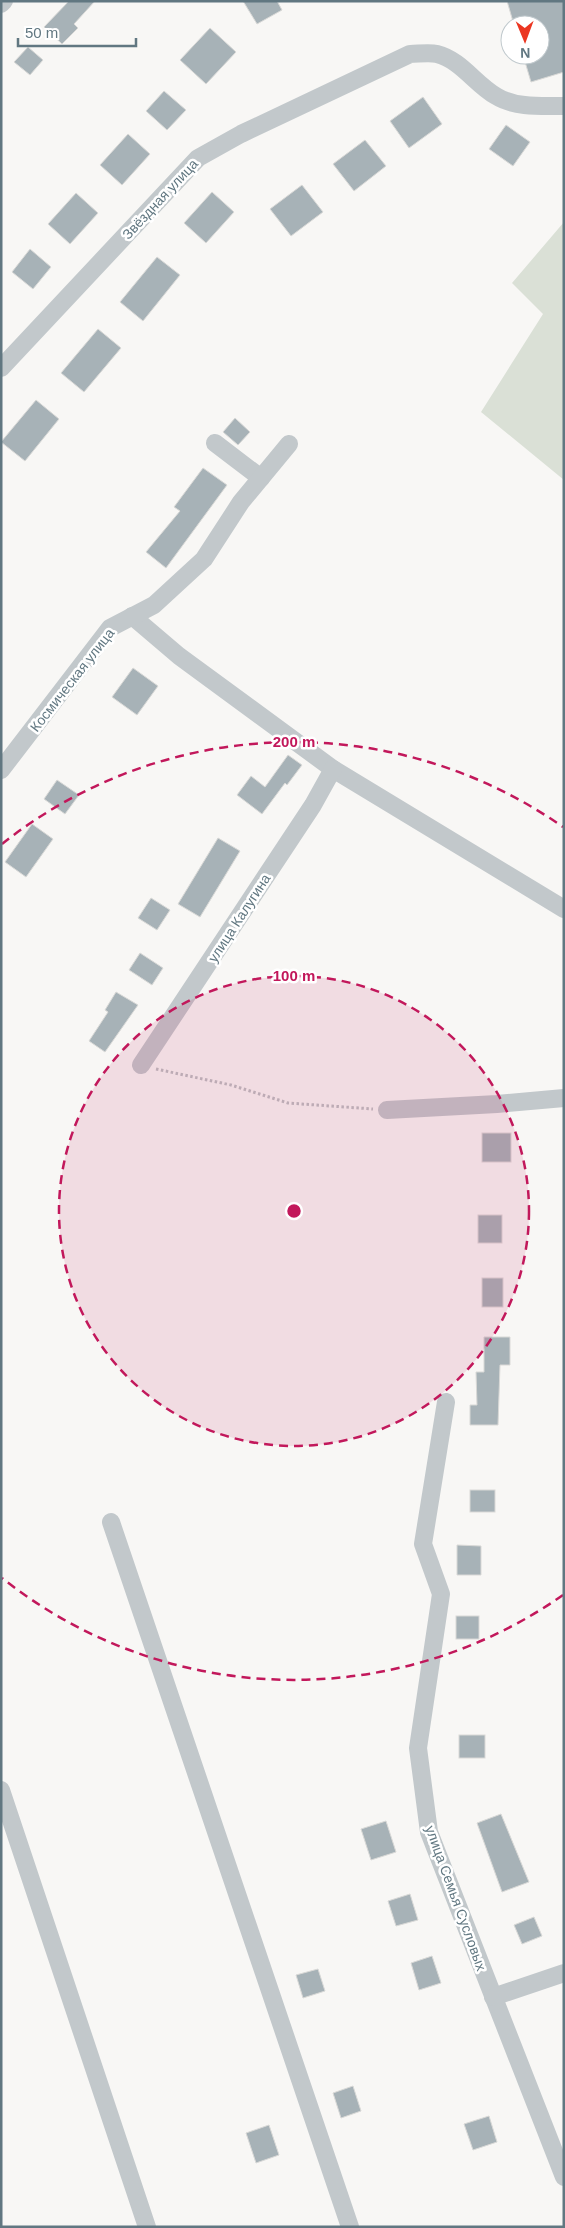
<svg xmlns="http://www.w3.org/2000/svg" width="565" height="2228" font-family="Helvetica,sans-serif">
<style>
.green{fill:#dae0d6}
.building{fill:#a7b2b7;stroke:#d9d9d7}
.lines{fill:none;stroke-linecap:round;stroke-linejoin:round}
.path{stroke:#bcc0c2;stroke-width:3;stroke-dasharray:2.5 2.5;stroke-linecap:butt}
.minor{stroke:#c2c8cb;stroke-width:18}
.ring{fill:none;stroke:#c2185b;stroke-width:2.5;stroke-dasharray:9 6}
.labels{text-anchor:middle;stroke-width:5;stroke-linejoin:round;paint-order:stroke}
.street-label{font-size:14px;fill:#617781;stroke:#fff}
.centre{fill:#c2185b;stroke:#fff;stroke-width:2.5}
.ring-label{font-size:15px;text-anchor:middle;font-weight:bold;fill:#c2185b;stroke:#fff;stroke-width:5;stroke-linejoin:round;paint-order:stroke}
</style>
<rect width="100%" height="100%" fill="#f8f7f5"/>
<path class="green" d="M 564,222 L 564,480 L 481,412 L 543,314 L 512,283 Z"/>
<g class="building">
<path d="M 69,1 L 95,1 L 74,24 L 78,28 L 62,44 L 44,27 Z"/>
<path d="M 243,1 L 277,1 L 282,10 L 257,24 Z"/>
<path d="M 507,1 L 564,1 L 564,72 L 531,82 L 523,55 L 540,55 L 540,25 L 514,25 Z"/>
<path d="M 210,28 L 236,52 L 206,84 L 180,60 Z"/>
<path d="M 28,47 L 43,60 L 30,75 L 14,62 Z"/>
<path d="M 164,91 L 186,110 L 167,130 L 146,111 Z"/>
<path d="M 423,97 L 442,124 L 409,148 L 390,121 Z"/>
<path d="M 506,125 L 530,142 L 513,166 L 489,149 Z"/>
<path d="M 128,134 L 150,154 L 122,185 L 100,165 Z"/>
<path d="M 365,140 L 386,166 L 354,191 L 333,164 Z"/>
<path d="M 302,185 L 323,212 L 291,236 L 270,209 Z"/>
<path d="M 212,192 L 234,212 L 206,243 L 184,223 Z"/>
<path d="M 76,193 L 98,213 L 70,244 L 48,224 Z"/>
<path d="M 30,249 L 51,267 L 33,289 L 12,272 Z"/>
<path d="M 157,257 L 180,275 L 143,321 L 120,302 Z"/>
<path d="M 98,329 L 121,348 L 84,392 L 61,373 Z"/>
<path d="M 36,400 L 59,419 L 25,461 L 1,442 Z"/>
<path d="M 235,418 L 250,432 L 238,445 L 223,432 Z"/>
<path d="M 203,468 L 227,485 L 166,568 L 146,552 L 180,511 L 174,507 Z"/>
<path d="M 133,668 L 158,686 L 137,715 L 112,697 Z"/>
<path d="M 288,755 L 302,765 L 287,785 L 285,783 L 262,814 L 237,795 L 251,776 L 265,787 Z"/>
<path d="M 57,780 L 79,795 L 65,814 L 44,799 Z"/>
<path d="M 32,824 L 53,839 L 26,877 L 5,862 Z"/>
<path d="M 218,838 L 240,851 L 200,917 L 178,904 Z"/>
<path d="M 151,898 L 170,910 L 157,930 L 138,918 Z"/>
<path d="M 140,953 L 163,968 L 152,985 L 129,970 Z"/>
<path d="M 116,992 L 138,1005 L 105,1052 L 89,1041 L 108,1012 L 105,1010 Z"/>
<rect x="482" y="1133" width="29" height="29"/>
<rect x="478" y="1215" width="24" height="28"/>
<rect x="482" y="1278" width="21" height="29"/>
<path d="M 484,1337 L 510,1337 L 510,1365 L 500,1365 L 498,1425 L 470,1425 L 470,1405 L 477,1405 L 476,1372 L 484,1372 Z"/>
<rect x="470" y="1490" width="25" height="22"/>
<path d="M 457,1545 L 481,1546 L 481,1575 L 457,1575 Z"/>
<rect x="456" y="1616" width="23" height="23"/>
<rect x="459" y="1735" width="26" height="23"/>
<path d="M 501,1814 L 529,1882 L 502,1892 L 477,1823 Z"/>
<path d="M 386,1821 L 396,1852 L 371,1860 L 361,1829 Z"/>
<path d="M 410,1894 L 418,1920 L 396,1926 L 388,1901 Z"/>
<path d="M 534,1917 L 542,1936 L 522,1944 L 514,1925 Z"/>
<path d="M 432,1956 L 441,1983 L 419,1990 L 411,1963 Z"/>
<path d="M 318,1969 L 325,1991 L 303,1998 L 296,1975 Z"/>
<path d="M 353,2086 L 361,2111 L 341,2118 L 333,2093 Z"/>
<path d="M 489,2116 L 497,2142 L 473,2150 L 464,2124 Z"/>
<path d="M 269,2125 L 279,2155 L 256,2163 L 246,2133 Z"/>
</g>
<g class="lines">
<path class="path" d="M 156,1069 L 231,1085 L 288,1103 L 373,1109"/>
<g class="minor">
<path d="M 1,4 L 4,1"/>
<path d="M 1,368 L 198,158 L 241,134 L 410,54 C 418,54 429,52 437,54 C 461,60 475,84 496,96 C 515,108 542,106 564,106"/>
<path d="M 215,443 L 261,478"/>
<path d="M 132,616 L 179,656 L 333,769 L 564,909"/>
<path d="M 1,770 L 110,628 L 154,605 L 204,559 L 241,502 L 289,444"/>
<path d="M 141,1065 L 313,805 L 333,769"/>
<path d="M 387,1110 L 497,1104 L 564,1098"/>
<path d="M 446,1402 L 423,1544 L 441,1594 L 418,1748 L 429,1832 L 564,2177"/>
<path d="M 111,1522 L 350,2227"/>
<path d="M 1,1790 L 147,2227"/>
<path d="M 493,1997 L 564,1973"/>
</g>
</g>
<circle cx="294" cy="1211" r="235" fill="#c2185b" fill-opacity=".12"/>
<g class="ring">
<circle cx="294" cy="1211" r="235"/>
<path d="M563 1595A469 469 0 0 1 2 1578M2 844A469 469 0 0 1 563 827"/>
</g>
<g class="labels">
<g class="street-label">
<text transform="translate(160 199) rotate(-47)" y="5">Звёздная улица</text>
<text transform="translate(72 680) rotate(-52)" y="5">Космическая улица</text>
<text transform="translate(239 918) rotate(-57)" y="5">улица Калугина</text>
<text transform="translate(456 1898) rotate(70)" y="5">улица Семья Сусловых</text>
</g>
</g>
<circle cx="294" cy="1211" r="8" class="centre"/>
<g class="ring-label">
<text x="294" y="747">200 m</text>
<text x="294" y="981">100 m</text>
</g>
<rect width="565" height="2228" fill="none" stroke="#617781" stroke-width="5"/>
<g transform="translate(525 40) rotate(179)"><circle r="24" fill="#ffffff" stroke="#c0c9cd"/>
<path d="M0-4L9 19L0 12L-9 19Z" fill="#eb3621"/>
<text y="-8" font-size="14" font-weight="bold" text-anchor="middle" fill="#617781">N</text>
</g>
<path d="M18 38v8h118v-8" fill="none" stroke="#617781" stroke-width="2.5"/>
<text x="25" y="38" font-size="15" fill="#617781" stroke="#ffffff" stroke-width="4" paint-order="stroke">50 m</text>
</svg>
